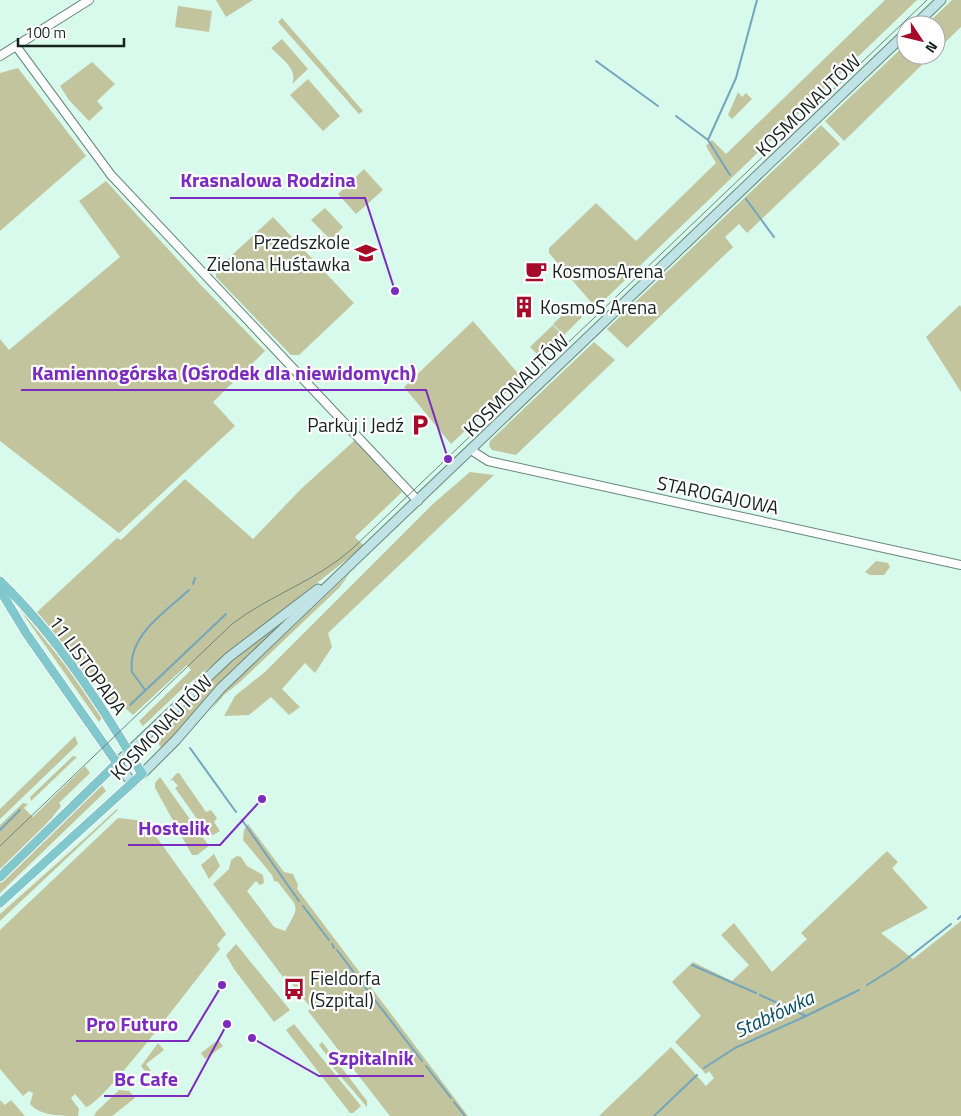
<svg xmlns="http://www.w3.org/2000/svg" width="961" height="1116" font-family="'Titillium Web',sans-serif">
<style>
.green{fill:#c2c49d}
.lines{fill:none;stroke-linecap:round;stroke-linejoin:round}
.stream{stroke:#73a5bd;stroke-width:2}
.tertiary-casing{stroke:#67867b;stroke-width:10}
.secondary-casing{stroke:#67867b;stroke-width:11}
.primary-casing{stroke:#fff;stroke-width:11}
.tertiary{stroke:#fff;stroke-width:8}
.secondary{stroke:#c0e4e6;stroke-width:9}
.primary{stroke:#81c8cc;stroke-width:9}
.tram{stroke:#6e857c;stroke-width:1}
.labels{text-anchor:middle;stroke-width:4.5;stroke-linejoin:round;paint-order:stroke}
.street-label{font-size:19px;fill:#15221d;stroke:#fff}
.poi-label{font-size:19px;fill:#15221d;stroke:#fff;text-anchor:start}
.water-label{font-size:20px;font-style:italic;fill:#054c65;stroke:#fff}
.leader{fill:none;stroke:#7b2cbf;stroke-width:2}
.callout-dot{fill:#7b2cbf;stroke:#fff;stroke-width:2}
.callout-label{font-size:20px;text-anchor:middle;font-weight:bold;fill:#7b2cbf;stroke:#fff;stroke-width:4.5;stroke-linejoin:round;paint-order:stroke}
</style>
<rect width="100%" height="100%" fill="#d7faed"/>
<g class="green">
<path d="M 216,0 L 253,0 L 226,17 Z"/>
<path d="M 885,0 L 917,0 L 596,308 L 549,253 L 549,248 L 596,203 L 636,241 L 716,163 L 706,146 L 712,140 L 726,154 Z"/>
<path d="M 952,0 L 961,0 L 961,27 L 936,51 L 936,25 L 926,25 Z"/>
<path d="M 178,6 L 212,11 L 209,32 L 175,27 Z"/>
<path d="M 282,18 L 363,111 L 359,114 L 278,22 Z"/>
<path d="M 282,39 L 308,69 L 292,84 C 299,70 281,58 271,48 Z"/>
<path d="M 906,44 L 906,55 L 932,55 L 844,141 L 825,121 Z"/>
<path d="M 92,62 L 115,84 L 97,101 L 103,108 L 89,121 L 69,100 L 60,86 Z"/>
<path d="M 18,68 L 86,156 L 0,231 L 0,73 Z"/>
<path d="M 308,79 L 340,116 L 323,131 L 290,95 Z"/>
<path d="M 738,92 L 742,97 L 746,93 L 752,99 L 732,119 L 728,115 Z"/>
<path d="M 821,125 L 840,144 L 747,233 L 739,224 L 725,237 L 733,247 L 627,348 L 607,329 Z"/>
<path d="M 364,169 L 383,190 L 356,214 L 338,194 Z"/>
<path d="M 106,181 L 199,283 L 265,351 L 213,402 L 235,426 L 119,533 L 0,441 L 0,339 L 9,350 L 120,257 L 79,201 Z"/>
<path d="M 325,208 L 343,227 L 331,240 L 311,220 Z"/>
<path d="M 273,217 L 354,303 L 299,355 L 291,355 L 216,277 L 216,270 Z"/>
<path d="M 960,305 L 961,307 L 961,392 L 926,337 Z"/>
<path d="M 572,306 L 582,317 L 564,335 L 553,324 Z"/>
<path d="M 473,321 L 522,378 L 451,444 L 404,387 Z"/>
<path d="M 553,325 L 563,336 L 541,358 L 530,347 Z"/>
<path d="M 594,342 L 615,360 L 516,455 L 492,450 L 489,446 L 490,441 Z"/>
<path d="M 355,440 L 402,492 L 355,537 L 364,546 L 181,690 L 143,726 L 139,721 L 191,670 L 187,665 L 133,715 L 125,708 L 111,704 L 89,672 L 85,674 L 81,670 L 36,613 L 117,538 L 121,540 L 185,479 L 253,539 L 301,489 Z"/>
<path d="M 470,472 L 494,475 L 328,633 L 332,647 L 315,673 L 305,663 L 282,689 L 300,707 L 289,715 L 271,697 L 249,715 L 224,716 L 235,696 L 266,671 L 434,503 Z"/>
<path d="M 876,561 L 888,563 L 890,567 L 884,575 L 870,575 L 865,572 Z"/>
<path d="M 350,573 L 339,588 L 240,682 L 224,695 L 210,711 L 223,693 Z"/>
<path d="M 16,604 L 65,664 L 102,718 L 99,722 Z"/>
<path d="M 297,610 L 231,672 L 162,748 L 154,739 L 229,663 Z"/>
<path d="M 75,736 L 78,744 L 0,819 L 0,809 Z"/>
<path d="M 73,756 L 77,757 L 31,801 L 30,797 Z"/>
<path d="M 85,766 L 90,773 L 59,803 L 61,806 L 51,819 L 0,871 L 0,825 L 23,803 L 28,804 L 24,808 L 33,817 Z"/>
<path d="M 177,773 L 179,773 L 206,812 L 211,810 L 217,818 L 214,822 L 220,831 L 210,837 L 175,788 L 178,786 L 173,780 L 170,781 Z"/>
<path d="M 160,777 L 209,846 L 197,855 L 192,855 L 155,788 L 155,783 Z"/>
<path d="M 101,784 L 106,791 L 0,893 L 0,883 Z"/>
<path d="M 117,809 L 118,810 L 0,921 L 0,914 C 39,879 78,845 117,809 Z"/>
<path d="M 118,818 L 145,821 L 226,934 L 217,945 L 220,949 C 202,971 103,1105 86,1107 L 75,1094 L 71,1098 L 79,1109 L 78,1116 C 61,1116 40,1116 30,1104 L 33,1093 L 29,1091 L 23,1096 L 0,1069 L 0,930 Z"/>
<path d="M 248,824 L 284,872 L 293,874 L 298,885 L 297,889 L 468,1116 L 390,1116 L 308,1011 L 311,1008 L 285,975 L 283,977 L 213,884 L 229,869 L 231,860 L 237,856 L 241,857 L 247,866 L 263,875 L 264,883 L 260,885 L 256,881 L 247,891 L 274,927 L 285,931 C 303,902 296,908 278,882 L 274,881 L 272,875 L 243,840 L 244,830 Z"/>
<path d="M 887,851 L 898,862 L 892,868 L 928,908 L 881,933 L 913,959 L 961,921 L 961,1116 L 599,1116 L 671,1047 L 706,1086 L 714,1078 L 709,1071 L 706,1074 L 675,1042 L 701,1016 L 672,982 L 693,962 L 732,981 L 749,965 L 721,935 L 734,923 L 772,972 L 807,939 L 801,933 Z"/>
<path d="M 214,854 L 220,866 L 209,879 L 201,865 Z"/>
<path d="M 236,944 L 290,1010 L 274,1022 L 234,969 L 226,955 Z"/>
<path d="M 294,1024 L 361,1106 L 353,1113 L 350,1113 L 286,1030 Z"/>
<path d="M 218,1040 L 223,1046 L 205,1059 L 201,1053 Z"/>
<path d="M 322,1042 L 367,1101 L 367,1107 L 330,1064 L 332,1062 L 319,1045 Z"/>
<path d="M 158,1043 L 164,1050 L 146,1064 L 151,1071 L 148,1075 L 141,1066 Z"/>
<path d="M 119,1090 L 129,1091 L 135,1098 L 112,1116 L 94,1116 L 96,1112 Z"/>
<path d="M 0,1100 L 5,1105 L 11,1100 L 25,1116 L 0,1116 Z"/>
</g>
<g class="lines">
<g class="stream">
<path d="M 596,61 L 658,106"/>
<path d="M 676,116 L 708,140"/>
<path d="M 730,175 L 708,140 L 736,78 L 757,0"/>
<path d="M 746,199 L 774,237"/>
<path d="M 193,584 L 195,578"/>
<path d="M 145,690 L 132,672 C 127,635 167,611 189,590"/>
<path d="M 130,705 L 226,614"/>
<path d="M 190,748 L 236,812"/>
<path d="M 242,820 L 299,901"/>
<path d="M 0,830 L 20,810"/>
<path d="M 303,906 L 329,940"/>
<path d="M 958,919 L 961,916"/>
<path d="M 332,944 L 334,948"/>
<path d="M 337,950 L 371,995"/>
<path d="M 692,965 L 756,993"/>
<path d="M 867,985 L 899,965 L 951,924"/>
<path d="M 760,995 L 806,1016"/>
<path d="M 374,999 L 422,1061"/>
<path d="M 426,1066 L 451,1098"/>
<path d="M 704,1068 L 735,1048 L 806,1016 L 859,990"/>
<path d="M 454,1102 L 465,1116"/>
<path d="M 654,1116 L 697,1075"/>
</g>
<g class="tertiary-casing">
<g id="tertiary">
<path d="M 16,46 L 111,175 L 418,501"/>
<path d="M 0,56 L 89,0"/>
<path d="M 471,450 L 488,461 L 961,565"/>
</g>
</g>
<g class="secondary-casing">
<g id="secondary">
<path d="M 915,25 L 941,0"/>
<path d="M 142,774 L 176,740 L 221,688 L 906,33"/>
<path d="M 132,783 L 117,763 L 229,657 L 318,589"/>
</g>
</g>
<g class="primary-casing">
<g id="primary">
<path d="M 0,581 C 57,636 102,706 142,774 L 0,903"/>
<path d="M 0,590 L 26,633 L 117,763 L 0,877"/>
</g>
</g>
<use href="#tertiary" class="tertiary"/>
<use href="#secondary" class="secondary"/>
<use href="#primary" class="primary"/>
<path class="tram" d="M 0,846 L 232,624 C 270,595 316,581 352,549 L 927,0"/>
</g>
<defs>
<g id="school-bare" transform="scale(1.725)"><path d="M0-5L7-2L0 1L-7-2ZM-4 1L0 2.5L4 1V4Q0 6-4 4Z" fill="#a50a28" stroke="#fff" stroke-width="2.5" paint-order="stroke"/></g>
<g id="cafe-bare" transform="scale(1.725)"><path d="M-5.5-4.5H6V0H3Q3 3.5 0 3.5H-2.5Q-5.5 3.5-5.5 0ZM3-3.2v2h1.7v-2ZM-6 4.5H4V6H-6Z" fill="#a50a28" stroke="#fff" stroke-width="2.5" paint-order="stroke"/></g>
<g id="building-bare" transform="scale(1.725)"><path d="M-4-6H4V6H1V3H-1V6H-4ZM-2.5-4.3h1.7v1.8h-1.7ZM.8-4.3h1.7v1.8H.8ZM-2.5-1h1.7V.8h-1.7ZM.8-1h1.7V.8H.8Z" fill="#a50a28" stroke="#fff" stroke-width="2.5" paint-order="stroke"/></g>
<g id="parking-bare" transform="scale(1.725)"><path d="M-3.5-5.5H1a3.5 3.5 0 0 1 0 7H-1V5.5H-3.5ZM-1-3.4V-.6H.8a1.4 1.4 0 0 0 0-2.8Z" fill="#a50a28" stroke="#fff" stroke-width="2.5" paint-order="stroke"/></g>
<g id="bus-bare" transform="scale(1.725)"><path d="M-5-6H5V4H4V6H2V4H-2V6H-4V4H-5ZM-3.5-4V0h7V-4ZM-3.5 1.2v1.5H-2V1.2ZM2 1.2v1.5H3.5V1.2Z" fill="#a50a28" stroke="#fff" stroke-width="2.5" paint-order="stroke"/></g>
</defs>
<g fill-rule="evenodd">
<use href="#school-bare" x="366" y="253"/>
<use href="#cafe-bare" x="536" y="271"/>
<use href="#building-bare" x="524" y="307"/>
<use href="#parking-bare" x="420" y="425"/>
<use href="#bus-bare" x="294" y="989"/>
</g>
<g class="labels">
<g class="street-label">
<text transform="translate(808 105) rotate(-44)" y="7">KOSMONAUTÓW</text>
<text transform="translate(516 385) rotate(-44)" y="7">KOSMONAUTÓW</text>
<text transform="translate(718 495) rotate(12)" y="7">STAROGAJOWA</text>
<text transform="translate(88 665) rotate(54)" y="7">11 LISTOPADA</text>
<text transform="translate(161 727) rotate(-46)" y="7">KOSMONAUTÓW</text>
</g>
<g class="poi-label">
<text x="350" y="249" text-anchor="end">Przedszkole<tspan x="350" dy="22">Zielona Huśtawka</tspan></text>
<text x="552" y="278">KosmosArena</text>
<text x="540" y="314">KosmoS Arena</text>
<text x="404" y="432" text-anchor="end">Parkuj i Jedź</text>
<text x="310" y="985">Fieldorfa<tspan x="310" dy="22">(Szpital)</tspan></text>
</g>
<g class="water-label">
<text transform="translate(774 1014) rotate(-25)" y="7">Stabłówka</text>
</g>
</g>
<path class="leader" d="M395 291L365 198H170M448 459L426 390H21M262 799L220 845H128M222 985L188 1041H76M252 1038L319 1076H424M227 1024L188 1096H104"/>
<g class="callout-dot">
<circle cx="395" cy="291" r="5"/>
<circle cx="448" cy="459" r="5"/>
<circle cx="262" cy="799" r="5"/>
<circle cx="222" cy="985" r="5"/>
<circle cx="252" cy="1038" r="5"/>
<circle cx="227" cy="1024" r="5"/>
</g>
<g class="callout-label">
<text x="268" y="187">Krasnalowa Rodzina</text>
<text x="224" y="380">Kamiennogórska (Ośrodek dla niewidomych)</text>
<text x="174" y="835">Hostelik</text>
<text x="132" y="1031">Pro Futuro</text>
<text x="371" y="1065">Szpitalnik</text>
<text x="146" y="1086">Bc Cafe</text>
</g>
<g transform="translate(921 40) rotate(125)"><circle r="24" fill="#ffffff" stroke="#a1a7a5"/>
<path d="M0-4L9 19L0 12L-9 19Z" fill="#a50a28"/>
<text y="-8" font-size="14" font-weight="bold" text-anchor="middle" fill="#15221d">N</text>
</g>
<path d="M18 38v8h106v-8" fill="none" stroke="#15221d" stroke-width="2.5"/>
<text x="25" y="38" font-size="15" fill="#15221d" stroke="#ffffff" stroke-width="4" paint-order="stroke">100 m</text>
</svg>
